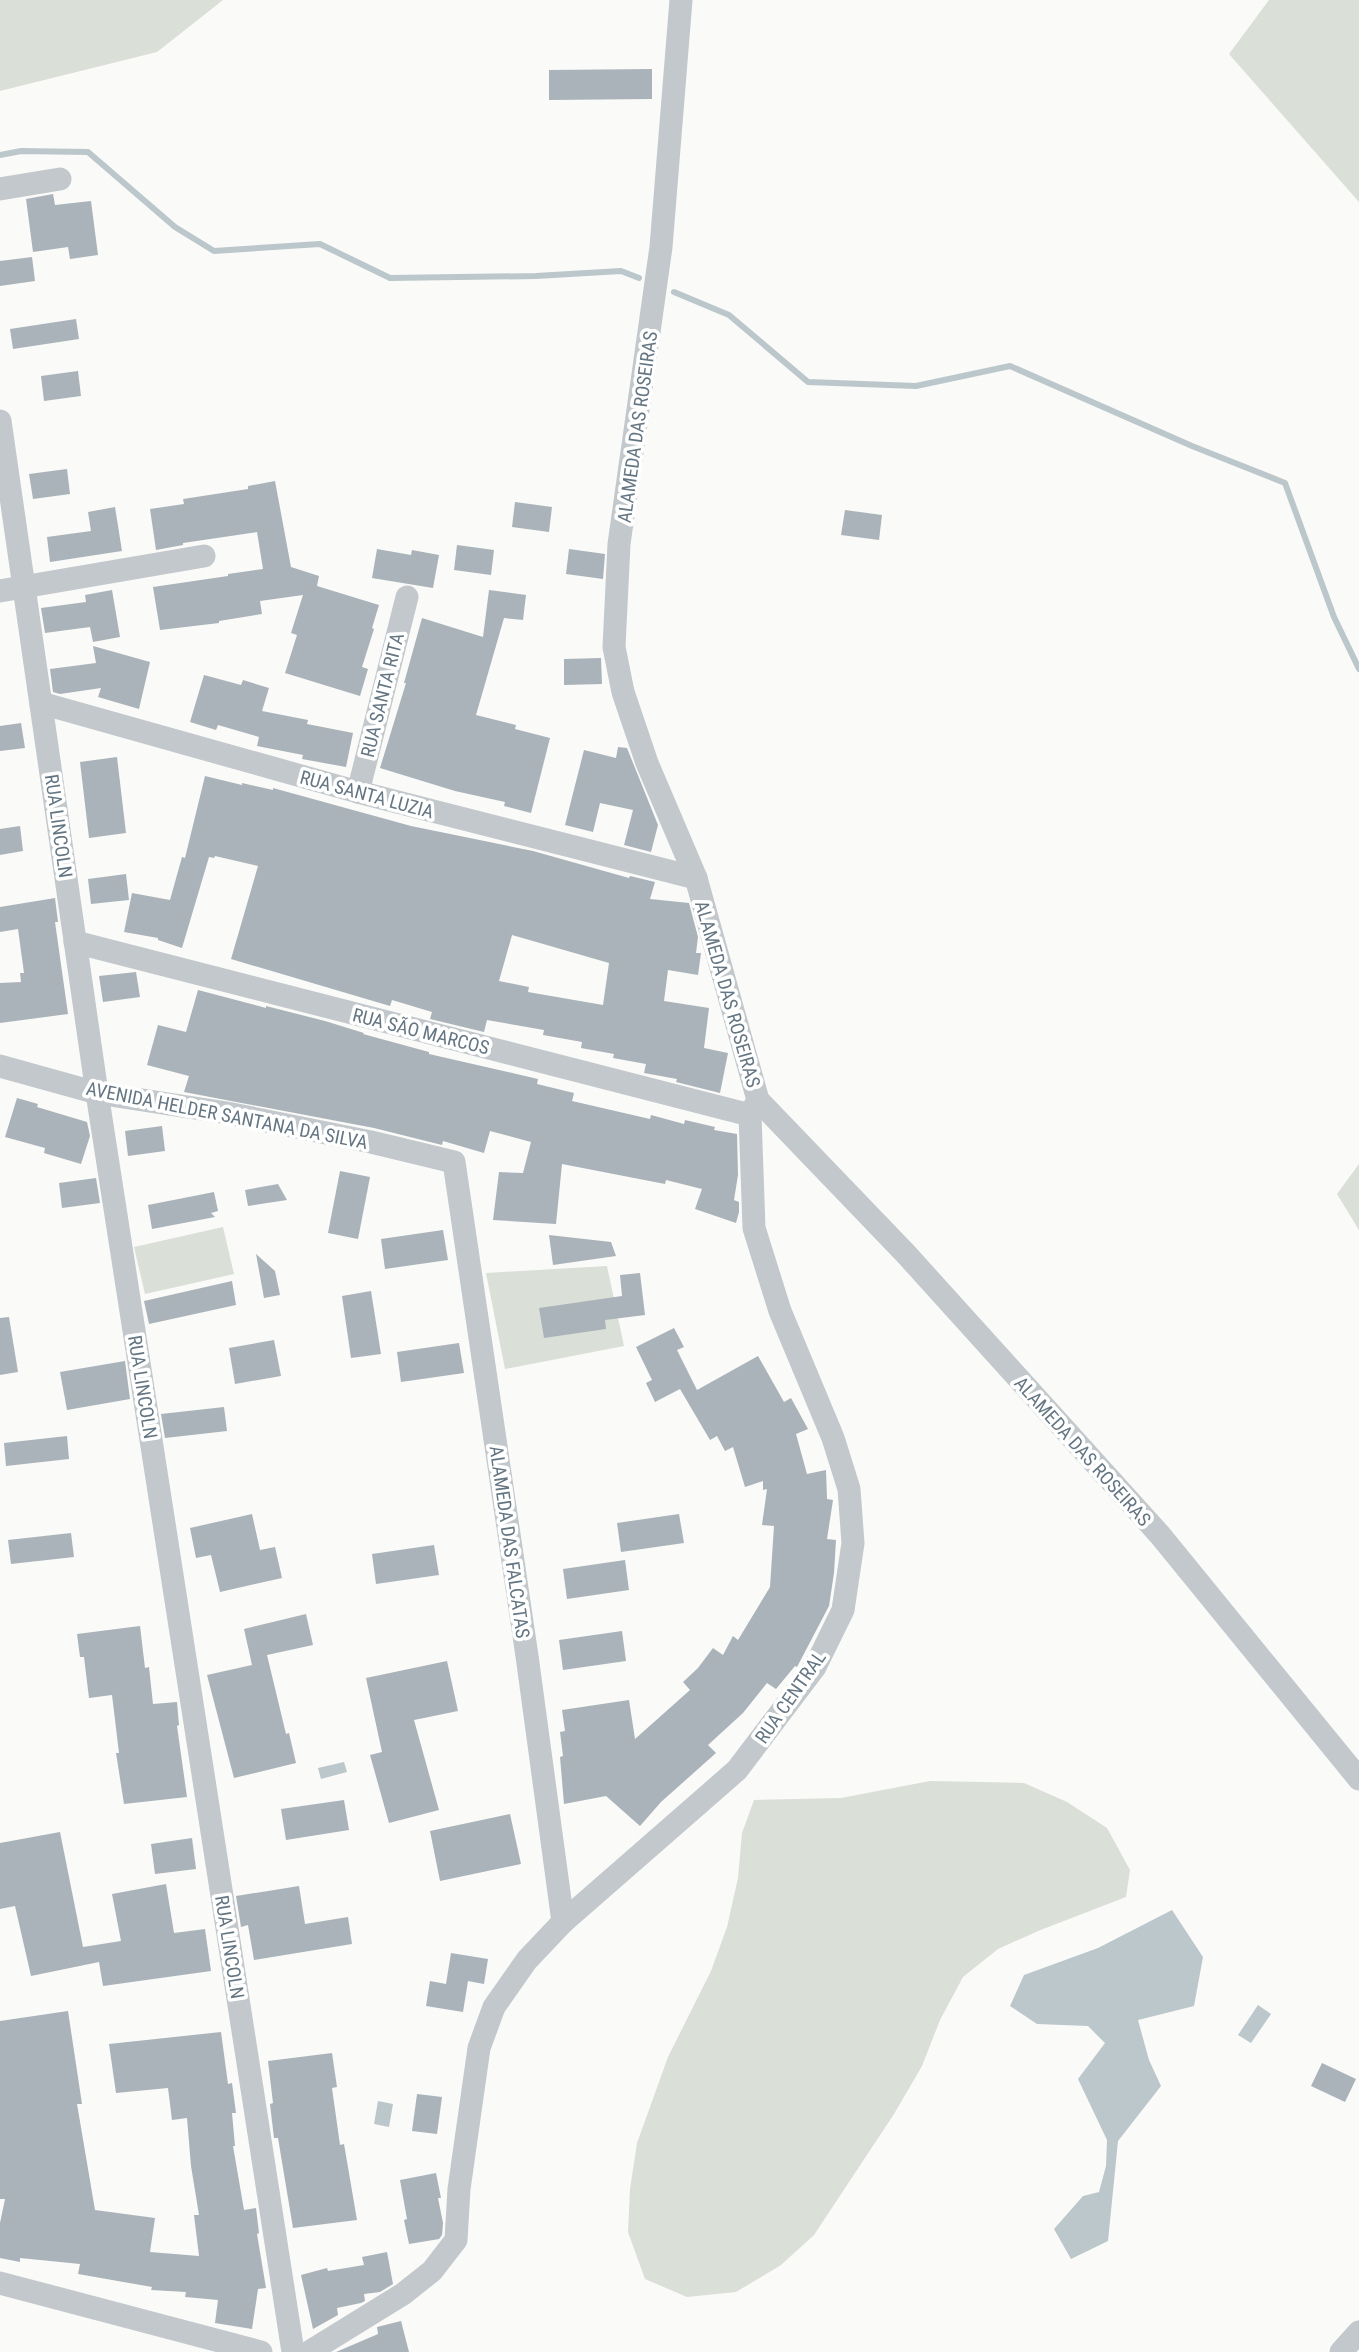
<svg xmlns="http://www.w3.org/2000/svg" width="1359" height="2352" font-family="'Roboto Condensed',sans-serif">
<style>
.green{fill:#dadfd7}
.water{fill:#bbc7cb}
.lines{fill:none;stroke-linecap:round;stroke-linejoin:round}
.stream{stroke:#bbc7cb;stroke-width:6}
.building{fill:#aab3b9;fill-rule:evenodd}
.minor{stroke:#c3c8cc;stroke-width:23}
.labels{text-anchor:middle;stroke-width:7;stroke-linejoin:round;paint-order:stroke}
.street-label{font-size:19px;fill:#657683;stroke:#fff}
</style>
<rect width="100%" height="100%" fill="#fafaf8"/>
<g class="green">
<path d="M 0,0 L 223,0 L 157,52 L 0,91 Z"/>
<path d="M 1269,0 L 1359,0 L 1359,202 L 1229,54 Z"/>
<path d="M 1359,1164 L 1359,1230 L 1337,1194 Z"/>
<path d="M 223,1227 L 234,1274 L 145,1294 L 134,1247 Z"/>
<path d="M 607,1266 L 624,1346 L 505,1369 L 486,1273 Z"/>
<path d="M 930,1781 L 1024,1783 L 1067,1802 L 1107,1828 L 1130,1870 L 1126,1897 L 1038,1931 L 998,1949 L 963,1977 L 940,2020 L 922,2066 L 894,2114 L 814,2235 L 781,2265 L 736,2292 L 687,2297 L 645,2279 L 628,2232 L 630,2189 L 637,2143 L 668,2057 L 711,1971 L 727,1927 L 738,1878 L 742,1833 L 754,1800 L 841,1798 Z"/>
</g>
<g class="water">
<path d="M 344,1762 L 347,1772 L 321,1779 L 318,1768 Z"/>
<path d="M 1172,1910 L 1203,1957 L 1194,2006 L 1138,2020 L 1149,2060 L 1161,2086 L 1118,2141 L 1108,2241 L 1071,2259 L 1054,2229 L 1083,2196 L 1099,2192 L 1106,2166 L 1107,2140 L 1078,2079 L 1105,2043 L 1088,2026 L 1037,2024 L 1010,2006 L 1024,1975 L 1098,1948 Z"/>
<path d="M 1258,2005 L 1271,2014 L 1251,2043 L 1238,2035 Z"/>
<path d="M 378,2101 L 393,2104 L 389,2127 L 374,2124 Z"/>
</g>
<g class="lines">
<g class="stream">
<path d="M 0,155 L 21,151 L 88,152 L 175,227 L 214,251 L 320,244 L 390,278 L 536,276 L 621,271 L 639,278"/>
<path d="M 674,292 L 729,315 L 808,382 L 916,386 L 1010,366 L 1192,446 L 1285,483 L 1334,617 L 1359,669"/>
</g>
</g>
<g class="building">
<path d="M 652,69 L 652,99 L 549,100 L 549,70 Z"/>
<path d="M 53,194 L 55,205 L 91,201 L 98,255 L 70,259 L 68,247 L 33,252 L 26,199 Z"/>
<path d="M 32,257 L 35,281 L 0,286 L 0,261 Z"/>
<path d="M 76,319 L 79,339 L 13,349 L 10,329 Z"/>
<path d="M 78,371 L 81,396 L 44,401 L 41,376 Z"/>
<path d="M 67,469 L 70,494 L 33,499 L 29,474 Z"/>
<path d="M 275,481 L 291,567 L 319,576 L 317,586 L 379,605 L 372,628 L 374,629 L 362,667 L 368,669 L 360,696 L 285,673 L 297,635 L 291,633 L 303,595 L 260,601 L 262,614 L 219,621 L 219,623 L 160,630 L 153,587 L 228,576 L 228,574 L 263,569 L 257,532 L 183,543 L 183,545 L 156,550 L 150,509 L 184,504 L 183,499 L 248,489 L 248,486 Z"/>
<path d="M 515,502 L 552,507 L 549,532 L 512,527 Z"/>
<path d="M 115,507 L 122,551 L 50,562 L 47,537 L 91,531 L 88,512 Z"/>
<path d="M 845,510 L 882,515 L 879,540 L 841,535 Z"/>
<path d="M 457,545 L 494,550 L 491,575 L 454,570 Z"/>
<path d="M 377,549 L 411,555 L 412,550 L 439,555 L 433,588 L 372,578 Z"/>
<path d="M 569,549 L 605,554 L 603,579 L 566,574 Z"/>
<path d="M 112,590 L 120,637 L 93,642 L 90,627 L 45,633 L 41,608 L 86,602 L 85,595 Z"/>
<path d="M 489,590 L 526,595 L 523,620 L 504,618 L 476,715 L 516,725 L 515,729 L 550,738 L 531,813 L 504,806 L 505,802 L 455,791 L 380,768 L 406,683 L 404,683 L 422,618 L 483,637 Z"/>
<path d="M 93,646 L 150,662 L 139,709 L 98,697 L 101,688 L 60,694 L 53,692 L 50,669 L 96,663 Z"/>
<path d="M 601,658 L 602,684 L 564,685 L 564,659 Z"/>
<path d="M 204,675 L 241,685 L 243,680 L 269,688 L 262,711 L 308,720 L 307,724 L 353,733 L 346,767 L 302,759 L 303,755 L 257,746 L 259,737 L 218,725 L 216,730 L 190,722 Z"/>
<path d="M 21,723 L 25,748 L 0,751 L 0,726 Z"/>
<path d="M 618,747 L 627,748 L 658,825 L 651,852 L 624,845 L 633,810 L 600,803 L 593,832 L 565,825 L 584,750 L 616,758 Z"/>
<path d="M 117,757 L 126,833 L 89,838 L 80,762 Z"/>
<path d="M 205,776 L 242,785 L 242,783 L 273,790 L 273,788 L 411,826 L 533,851 L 629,878 L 630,876 L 655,882 L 650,899 L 689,903 L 698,937 L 696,953 L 701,953 L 698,975 L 668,970 L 664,1001 L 709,1008 L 704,1048 L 728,1053 L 720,1093 L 676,1082 L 677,1079 L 644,1073 L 646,1064 L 613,1058 L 614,1054 L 581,1048 L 582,1042 L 543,1035 L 544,1030 L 487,1020 L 484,1032 L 430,1019 L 432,1012 L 392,1000 L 390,1006 L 231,959 L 258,866 L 215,856 L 214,858 L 209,857 L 182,948 L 158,940 L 158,938 L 124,932 L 132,893 L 170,900 L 182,857 L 185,858 ZM 512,935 L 609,963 L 603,1005 L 528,992 L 529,987 L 499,981 Z"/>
<path d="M 20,826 L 23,851 L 0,855 L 0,829 Z"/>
<path d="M 126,874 L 129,900 L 91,904 L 88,879 Z"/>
<path d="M 55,898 L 58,922 L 55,922 L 68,1014 L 0,1023 L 0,983 L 21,982 L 20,973 L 24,973 L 18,929 L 0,932 L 0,907 Z"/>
<path d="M 136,972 L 140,997 L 103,1002 L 99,976 Z"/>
<path d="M 198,990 L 266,1008 L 266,1006 L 325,1021 L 364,1033 L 363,1034 L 429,1052 L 429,1054 L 538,1079 L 537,1084 L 574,1093 L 572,1101 L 650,1119 L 651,1115 L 684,1124 L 685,1120 L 715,1127 L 714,1130 L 737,1134 L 738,1175 L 734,1200 L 739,1202 L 739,1212 L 736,1223 L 695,1209 L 702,1189 L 666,1180 L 665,1184 L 562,1164 L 556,1224 L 493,1220 L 499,1172 L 523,1173 L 531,1142 L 490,1131 L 484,1153 L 443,1141 L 442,1145 L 374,1128 L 184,1092 L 189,1076 L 147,1065 L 158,1025 L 186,1032 Z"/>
<path d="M 17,1098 L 38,1104 L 37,1107 L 87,1122 L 90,1136 L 81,1164 L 44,1153 L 45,1148 L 5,1137 Z"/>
<path d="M 162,1126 L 165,1151 L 128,1156 L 125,1131 Z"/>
<path d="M 340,1171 L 370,1177 L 358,1239 L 328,1233 Z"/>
<path d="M 96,1178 L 100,1203 L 62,1208 L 59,1183 Z"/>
<path d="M 278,1184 L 287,1200 L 248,1206 L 245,1190 Z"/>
<path d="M 214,1192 L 218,1211 L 211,1213 L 215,1217 L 152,1229 L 148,1205 Z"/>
<path d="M 443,1230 L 448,1260 L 385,1269 L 381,1239 Z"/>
<path d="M 549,1235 L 611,1242 L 616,1256 L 553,1265 Z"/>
<path d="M 256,1254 L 275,1271 L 280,1295 L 264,1298 Z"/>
<path d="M 640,1273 L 645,1315 L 605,1320 L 606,1329 L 544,1338 L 539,1308 L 622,1296 L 620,1275 Z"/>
<path d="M 232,1281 L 236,1305 L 149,1324 L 144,1301 Z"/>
<path d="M 371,1291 L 381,1354 L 351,1358 L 342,1296 Z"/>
<path d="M 9,1317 L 18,1372 L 0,1375 L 0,1318 Z"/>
<path d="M 674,1328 L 684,1347 L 677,1350 L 697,1390 L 758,1356 L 784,1402 L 791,1398 L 808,1429 L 796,1434 L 807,1474 L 826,1470 L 827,1499 L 833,1500 L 827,1539 L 836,1540 L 834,1573 L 829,1606 L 797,1667 L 795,1666 L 776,1689 L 767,1683 L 743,1713 L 708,1745 L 716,1753 L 661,1802 L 640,1826 L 606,1796 L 564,1804 L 560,1757 L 563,1756 L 560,1732 L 565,1731 L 562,1710 L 629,1700 L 635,1739 L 690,1690 L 683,1682 L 698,1668 L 713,1648 L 723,1655 L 733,1636 L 738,1640 L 770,1587 L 774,1526 L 762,1525 L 767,1489 L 763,1490 L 763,1481 L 745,1487 L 733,1447 L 725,1451 L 717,1436 L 710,1440 L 680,1389 L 655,1402 L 646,1383 L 652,1380 L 636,1347 Z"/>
<path d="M 274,1340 L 281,1376 L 235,1384 L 229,1348 Z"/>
<path d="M 459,1343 L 464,1373 L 401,1382 L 397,1352 Z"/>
<path d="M 125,1361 L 130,1399 L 67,1410 L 60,1372 Z"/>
<path d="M 224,1407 L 227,1431 L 165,1438 L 161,1414 Z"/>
<path d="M 67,1436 L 69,1459 L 6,1466 L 4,1443 Z"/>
<path d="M 252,1514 L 260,1550 L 275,1547 L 282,1578 L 220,1592 L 211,1555 L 196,1558 L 190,1528 Z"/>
<path d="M 679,1514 L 684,1543 L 621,1552 L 617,1523 Z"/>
<path d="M 71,1533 L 74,1557 L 11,1564 L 8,1540 Z"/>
<path d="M 434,1545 L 439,1575 L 376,1584 L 372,1554 Z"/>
<path d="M 625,1560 L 629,1590 L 567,1599 L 563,1569 Z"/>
<path d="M 306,1614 L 313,1645 L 267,1655 L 286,1734 L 289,1733 L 296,1763 L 234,1778 L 207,1675 L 252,1665 L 244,1629 Z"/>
<path d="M 140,1626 L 145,1668 L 149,1667 L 153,1704 L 177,1702 L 179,1725 L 177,1726 L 187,1797 L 124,1804 L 116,1753 L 119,1753 L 112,1695 L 89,1698 L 84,1657 L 80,1657 L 77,1634 Z"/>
<path d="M 622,1631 L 626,1661 L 563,1670 L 559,1640 Z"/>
<path d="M 447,1661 L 458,1711 L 414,1720 L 439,1810 L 389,1823 L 370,1755 L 382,1752 L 366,1678 Z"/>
<path d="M 344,1800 L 349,1830 L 286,1840 L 281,1809 Z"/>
<path d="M 510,1814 L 521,1864 L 440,1881 L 430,1831 Z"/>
<path d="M 60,1832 L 83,1947 L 121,1941 L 112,1894 L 166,1884 L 174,1933 L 205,1929 L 211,1971 L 103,1986 L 99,1962 L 31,1976 L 15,1906 L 0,1909 L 0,1843 Z"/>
<path d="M 192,1838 L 196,1869 L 155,1874 L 151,1844 Z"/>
<path d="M 299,1886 L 305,1924 L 348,1917 L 352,1944 L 254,1960 L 248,1925 L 241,1927 L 236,1896 Z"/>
<path d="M 451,1953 L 488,1959 L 484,1984 L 468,1981 L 463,2012 L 426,2006 L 430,1981 L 446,1984 Z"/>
<path d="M 68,2011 L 82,2104 L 77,2104 L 95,2210 L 155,2218 L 150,2252 L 199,2256 L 194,2215 L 199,2215 L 191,2166 L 187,2118 L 172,2120 L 168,2088 L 116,2093 L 109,2044 L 221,2032 L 228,2084 L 232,2083 L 236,2113 L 232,2113 L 235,2146 L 233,2146 L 244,2210 L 256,2208 L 259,2233 L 257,2234 L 266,2288 L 258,2289 L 252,2329 L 215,2323 L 218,2300 L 185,2297 L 186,2292 L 151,2290 L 152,2287 L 78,2274 L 80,2264 L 20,2258 L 20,2262 L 0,2258 L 0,2223 L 5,2199 L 0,2199 L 0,2021 Z"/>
<path d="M 332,2053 L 337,2087 L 332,2088 L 340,2145 L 344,2144 L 357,2220 L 293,2228 L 278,2138 L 274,2138 L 270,2104 L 273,2103 L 268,2061 Z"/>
<path d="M 1322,2063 L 1356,2079 L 1345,2102 L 1311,2086 Z"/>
<path d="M 417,2094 L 442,2097 L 437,2134 L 412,2131 Z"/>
<path d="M 436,2173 L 441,2198 L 438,2198 L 443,2223 L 442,2235 L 439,2239 L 409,2244 L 404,2220 L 407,2219 L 400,2180 Z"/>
<path d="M 387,2252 L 393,2284 L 380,2292 L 364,2294 L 365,2301 L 361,2303 L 337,2308 L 338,2315 L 313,2329 L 301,2275 L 327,2268 L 328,2271 L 364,2265 L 362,2257 Z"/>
<path d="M 401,2321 L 409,2352 L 336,2352 L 378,2334 L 377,2327 Z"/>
</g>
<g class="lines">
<g class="minor">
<path d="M 681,0 L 661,247 L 619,544 L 614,647 L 623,692 L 647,763 L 696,878 L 758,1100 L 906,1254 L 1160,1535 L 1359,1779"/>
<path d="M 0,189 L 60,179"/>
<path d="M 0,421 L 97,1093 L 293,2352"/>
<path d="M 0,591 L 204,556"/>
<path d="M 41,703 L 358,792 L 696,878"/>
<path d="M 358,792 L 407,597"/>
<path d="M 75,942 L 750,1115 L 757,1102"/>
<path d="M 0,1066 L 97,1093 L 227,1113 L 371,1142 L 454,1162 L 527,1656 L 563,1922"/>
<path d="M 0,2283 L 261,2352"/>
<path d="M 309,2352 L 403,2294 L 432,2271 L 456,2240 L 459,2189 L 479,2048 L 494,2007 L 527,1960 L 563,1922 L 737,1770 L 815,1667 L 843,1610 L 853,1543 L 849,1489 L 833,1438 L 780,1311 L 754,1228 L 750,1115"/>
<path d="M 1341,2352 L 1359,2332"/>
</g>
</g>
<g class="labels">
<g class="street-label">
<text transform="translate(637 427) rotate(-82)" y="7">ALAMEDA DAS ROSEIRAS</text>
<text transform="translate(382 695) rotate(-76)" y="7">RUA SANTA RITA</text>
<text transform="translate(367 794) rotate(15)" y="7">RUA SANTA LUZIA</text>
<text transform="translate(59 826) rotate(82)" y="7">RUA LINCOLN</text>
<text transform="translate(728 994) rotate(74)" y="7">ALAMEDA DAS ROSEIRAS</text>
<text transform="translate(421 1031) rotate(14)" y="7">RUA SÃO MARCOS</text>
<text transform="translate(227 1115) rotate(11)" y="7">AVENIDA HELDER SANTANA DA SILVA</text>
<text transform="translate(143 1387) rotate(81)" y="7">RUA LINCOLN</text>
<text transform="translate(1083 1451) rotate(48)" y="7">ALAMEDA DAS ROSEIRAS</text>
<text transform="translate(510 1542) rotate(82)" y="7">ALAMEDA DAS FALCATAS</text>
<text transform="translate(790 1697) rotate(-55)" y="7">RUA CENTRAL</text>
<text transform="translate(230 1947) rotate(81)" y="7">RUA LINCOLN</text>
</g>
</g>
</svg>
